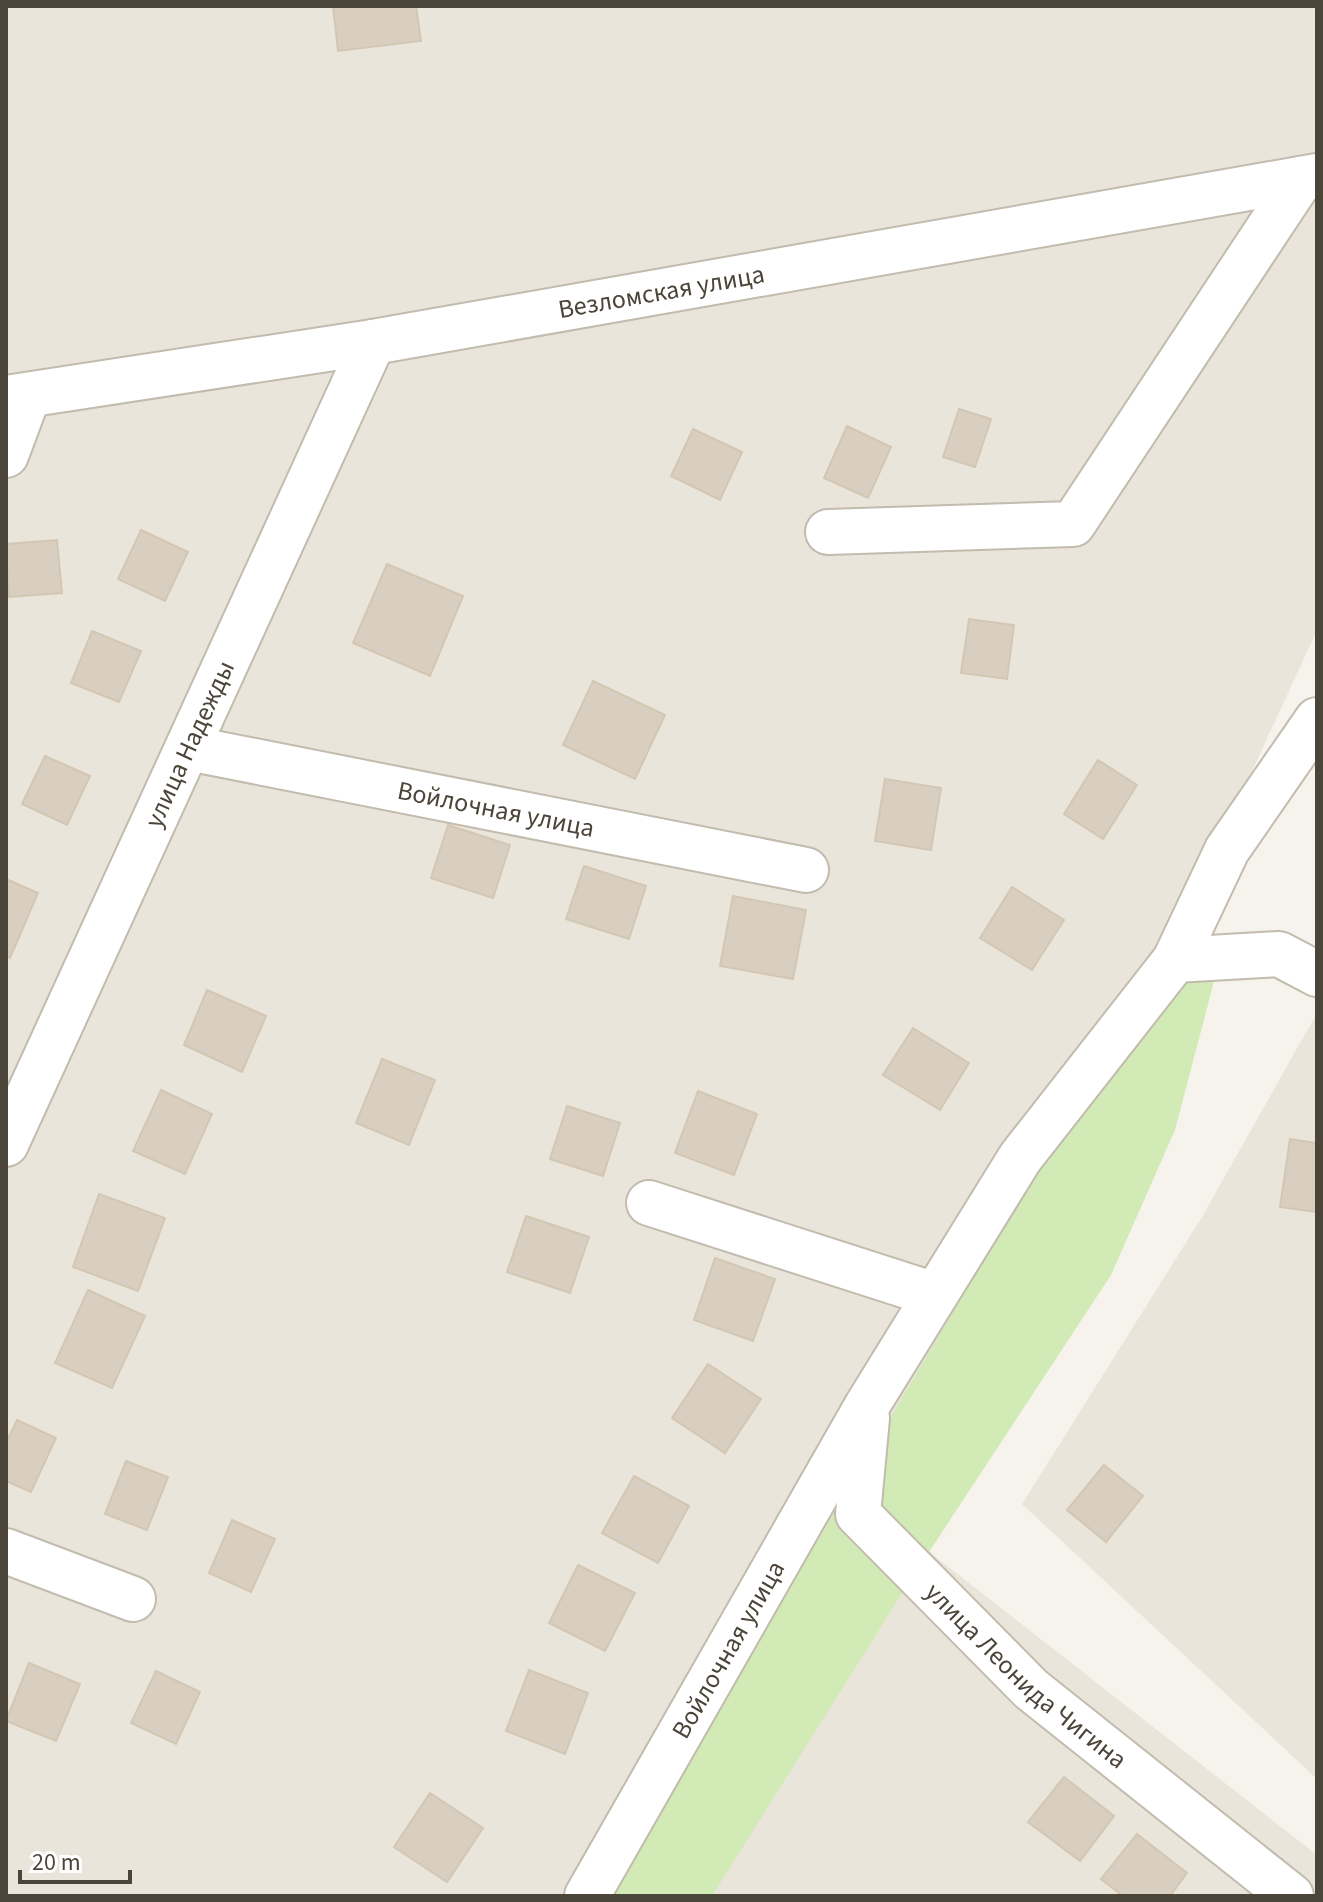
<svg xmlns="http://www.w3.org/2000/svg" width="1323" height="1902" font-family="'Source Sans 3',sans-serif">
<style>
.residential{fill:#eae5da}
.green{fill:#d2eab5}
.building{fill:#d8cfc1;stroke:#d3c7b4;stroke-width:2}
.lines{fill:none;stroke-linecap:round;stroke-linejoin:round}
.minor-casing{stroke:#c2bbae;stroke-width:48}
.minor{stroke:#fff;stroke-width:44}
.labels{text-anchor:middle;stroke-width:6;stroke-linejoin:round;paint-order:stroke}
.street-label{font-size:26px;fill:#4b4439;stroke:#fff}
</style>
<rect width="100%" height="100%" fill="#f6f3ec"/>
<g class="residential">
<path d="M 6,6 L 1317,6 L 1317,630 L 996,1328 L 877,1511 L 1317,1855 L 1317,1896 L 6,1896 Z"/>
<path d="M 1317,1013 L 1317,1779 L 1022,1504 L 1202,1217 Z"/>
</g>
<path class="green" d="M 1175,960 L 1217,970 L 1175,1130 L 1111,1275 L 906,1587 L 712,1896 L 607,1896 L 1065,1123 Z"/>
<g class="building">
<path d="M 333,6 L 416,6 L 421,41 L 338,51 Z"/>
<path d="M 959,409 L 991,419 L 975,467 L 943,457 Z"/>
<path d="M 847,426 L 891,447 L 868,498 L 824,478 Z"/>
<path d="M 693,429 L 742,452 L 720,500 L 671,476 Z"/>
<path d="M 141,530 L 188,552 L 165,601 L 118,579 Z"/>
<path d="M 57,540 L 62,593 L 9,597 L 6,544 Z"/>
<path d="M 387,564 L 463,596 L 430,676 L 353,643 Z"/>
<path d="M 969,619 L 1014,625 L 1007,679 L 961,673 Z"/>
<path d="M 92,631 L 141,651 L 119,702 L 71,683 Z"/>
<path d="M 593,681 L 665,715 L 635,779 L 563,745 Z"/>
<path d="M 45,756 L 90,776 L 67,825 L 22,804 Z"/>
<path d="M 1098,760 L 1137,785 L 1103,839 L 1064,814 Z"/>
<path d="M 885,779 L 941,788 L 931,850 L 875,841 Z"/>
<path d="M 448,825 L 510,845 L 493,898 L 431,878 Z"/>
<path d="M 584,866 L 646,886 L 629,939 L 566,919 Z"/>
<path d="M 6,879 L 38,893 L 10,958 L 6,956 Z"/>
<path d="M 1012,887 L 1064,920 L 1032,970 L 980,938 Z"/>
<path d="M 733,896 L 806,910 L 793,979 L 720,966 Z"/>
<path d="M 207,990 L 266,1016 L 242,1072 L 184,1045 Z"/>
<path d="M 913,1028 L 969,1063 L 940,1110 L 883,1075 Z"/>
<path d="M 382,1059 L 435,1080 L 409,1145 L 356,1123 Z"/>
<path d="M 161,1090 L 212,1114 L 185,1174 L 133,1151 Z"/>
<path d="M 698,1091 L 757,1114 L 734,1175 L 675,1153 Z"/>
<path d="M 567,1106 L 620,1123 L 603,1176 L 550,1159 Z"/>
<path d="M 1290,1139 L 1317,1143 L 1317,1212 L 1280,1207 Z"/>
<path d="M 99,1194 L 165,1218 L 138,1291 L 73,1267 Z"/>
<path d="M 526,1216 L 589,1237 L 570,1293 L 507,1272 Z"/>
<path d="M 715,1258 L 775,1279 L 753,1341 L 694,1320 Z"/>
<path d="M 88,1290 L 145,1316 L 112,1388 L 55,1363 Z"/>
<path d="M 708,1364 L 761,1399 L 725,1453 L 672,1418 Z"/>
<path d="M 17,1420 L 56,1438 L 31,1492 L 6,1481 L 6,1443 Z"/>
<path d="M 126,1461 L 168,1477 L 147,1530 L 105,1514 Z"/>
<path d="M 1104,1465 L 1143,1496 L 1106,1542 L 1067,1510 Z"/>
<path d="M 634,1476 L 689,1506 L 658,1563 L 602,1533 Z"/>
<path d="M 232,1520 L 275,1539 L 251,1592 L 209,1573 Z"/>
<path d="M 578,1565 L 635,1593 L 605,1651 L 549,1623 Z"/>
<path d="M 29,1663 L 80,1684 L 56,1741 L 6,1721 Z"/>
<path d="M 529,1670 L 588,1693 L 565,1754 L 506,1731 Z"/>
<path d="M 156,1671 L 200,1692 L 176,1744 L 131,1723 Z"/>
<path d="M 1064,1777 L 1114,1816 L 1080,1861 L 1028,1822 Z"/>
<path d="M 430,1793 L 483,1828 L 447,1882 L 394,1847 Z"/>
<path d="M 1137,1834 L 1187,1873 L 1170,1896 L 1123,1896 L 1101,1879 Z"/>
</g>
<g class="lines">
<g class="minor-casing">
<g id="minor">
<path id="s1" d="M 6,398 L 373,342 L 1317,176"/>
<path d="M 6,455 L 28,396"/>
<path d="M 828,532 L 1073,524 L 1301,179"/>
<path id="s2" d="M 188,748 L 806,870"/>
<path d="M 1175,960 L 1279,954 L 1317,974"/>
<path id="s3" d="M 6,1144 L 373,342"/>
<path d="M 649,1203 L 935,1295"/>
<path id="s4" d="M 867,1418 L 858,1514 L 1031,1689 L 1291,1896"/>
<path d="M 6,1551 L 133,1599"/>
<path id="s5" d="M 587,1896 L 868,1404 L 1020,1158 L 1175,960 L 1227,850 L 1317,720"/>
</g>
</g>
<use href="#minor" class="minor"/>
</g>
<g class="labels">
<g class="street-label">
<text dy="9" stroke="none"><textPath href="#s1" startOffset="664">Везломская улица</textPath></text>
<text dy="9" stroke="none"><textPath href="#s3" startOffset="440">улица Надежды</textPath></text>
<text dy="9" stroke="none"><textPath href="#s2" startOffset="314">Войлочная улица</textPath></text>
<text dy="9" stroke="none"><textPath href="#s5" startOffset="284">Войлочная улица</textPath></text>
<text dy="9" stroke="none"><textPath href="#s4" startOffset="330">улица Леонида Чигина</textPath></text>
</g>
</g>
<rect width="1323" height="1902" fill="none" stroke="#4b4439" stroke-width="16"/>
<path d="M20 1870v12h110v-12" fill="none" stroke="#4b4439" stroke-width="4"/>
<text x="32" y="1870" font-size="24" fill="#4b4439" stroke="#ffffff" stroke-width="6" paint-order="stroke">20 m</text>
</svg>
